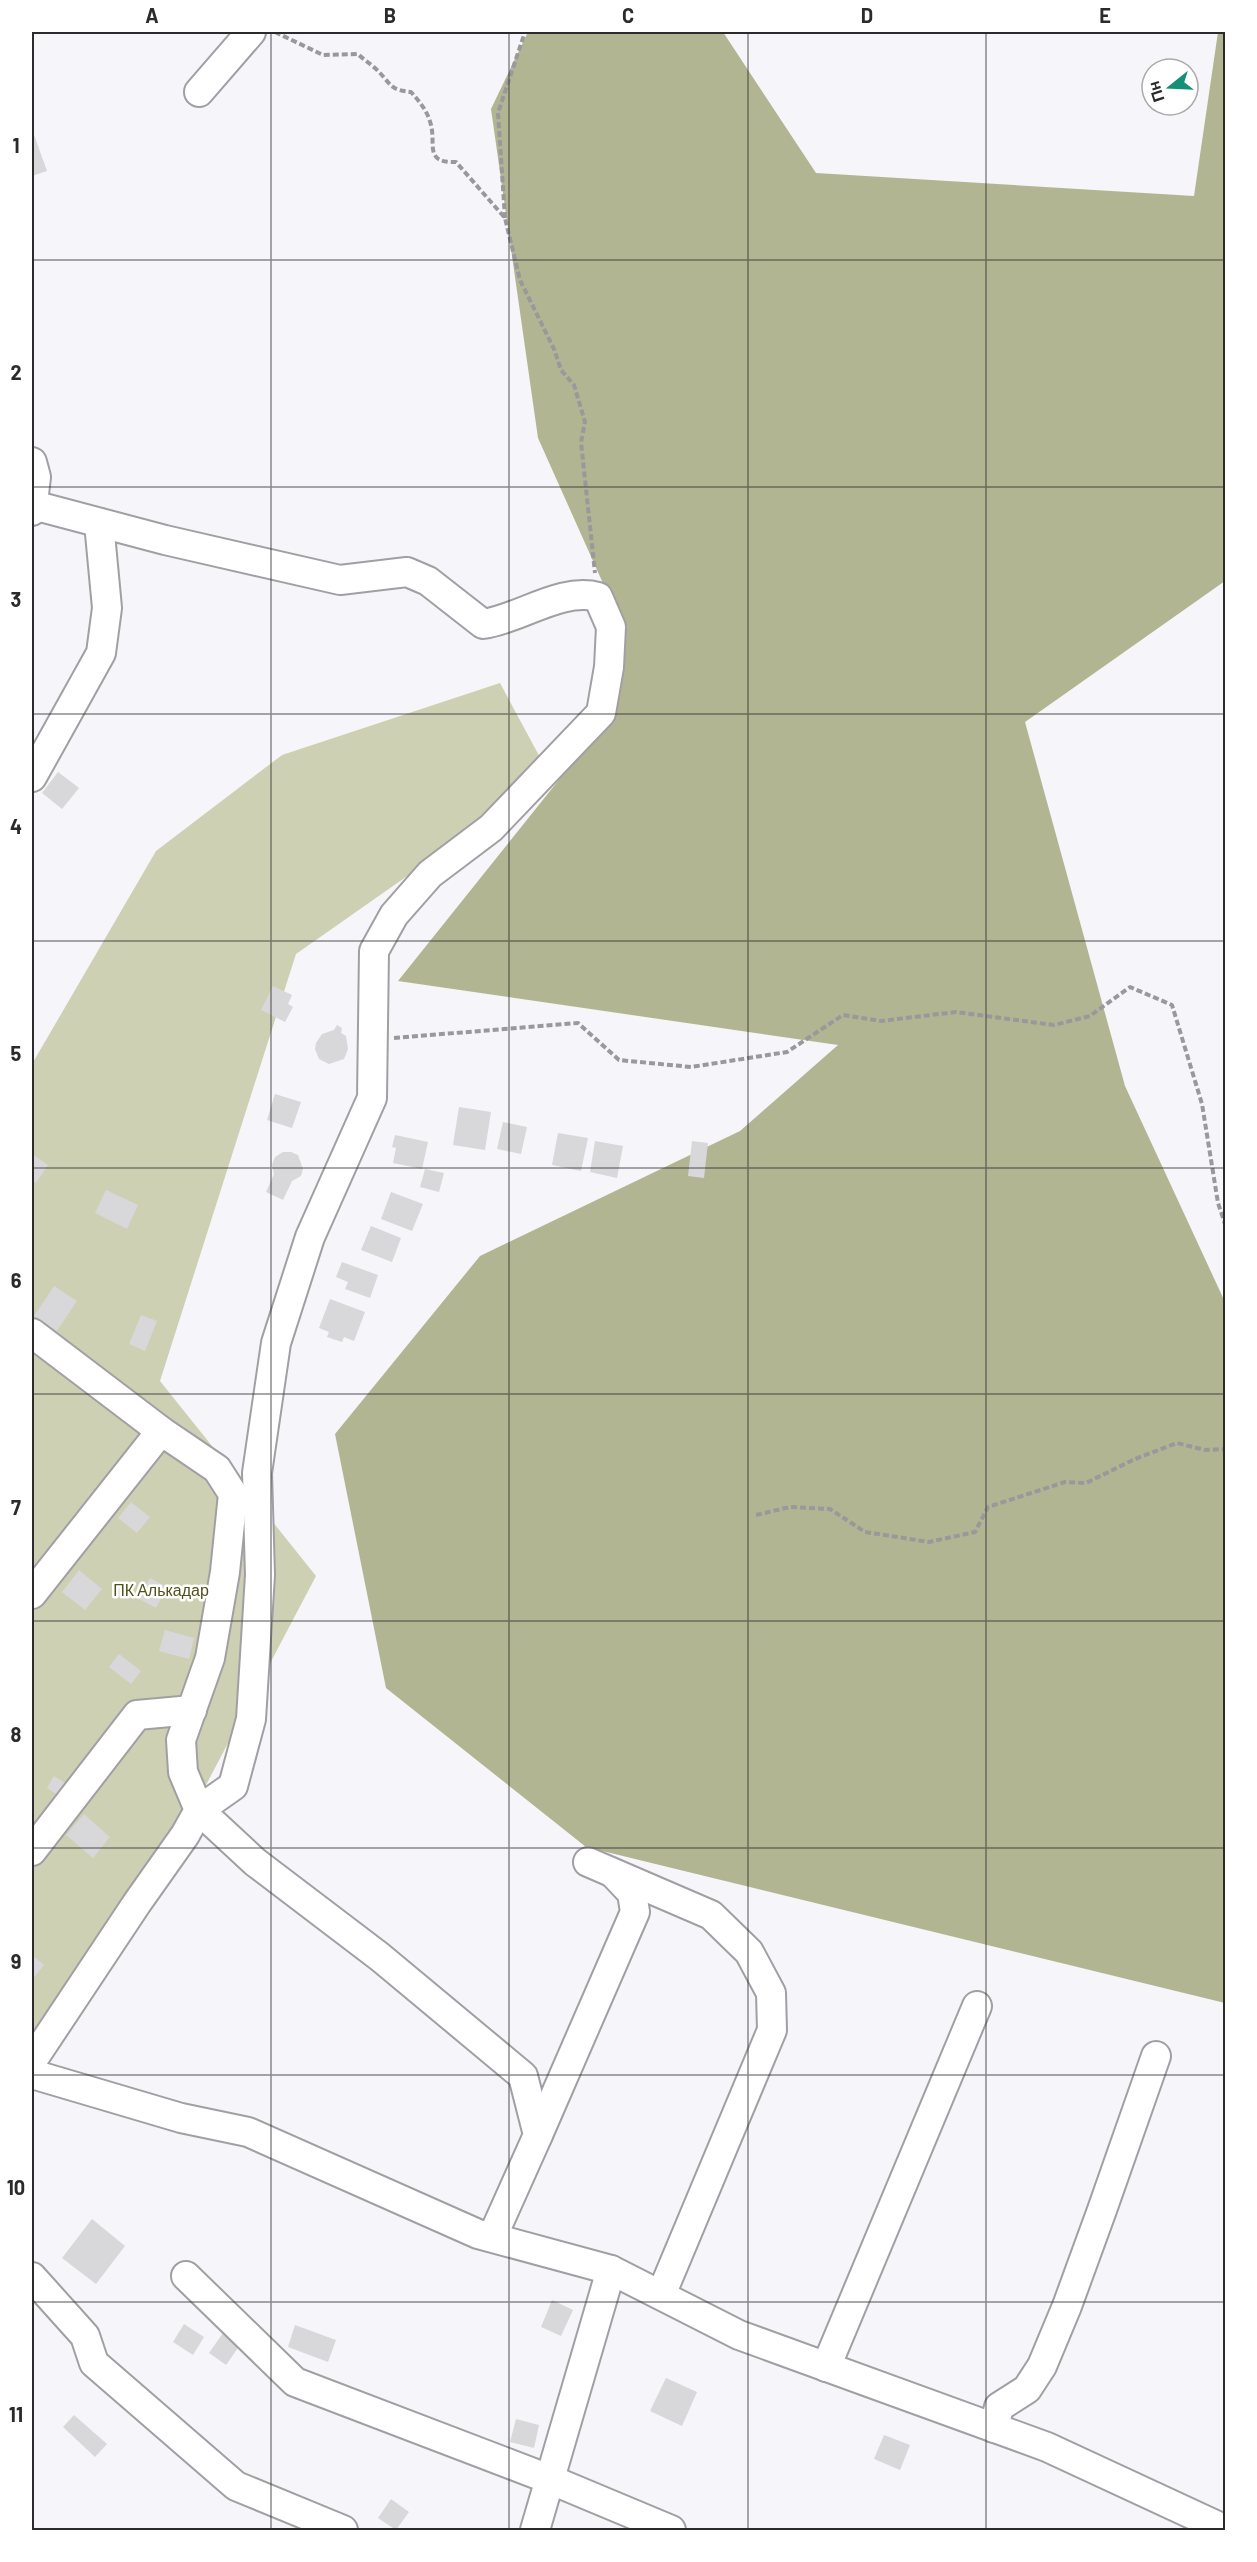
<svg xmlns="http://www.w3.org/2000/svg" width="1257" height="2562" font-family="Barlow,sans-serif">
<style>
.green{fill:#ced0b3}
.forest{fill:#b2b592}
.building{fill:#d8d7da}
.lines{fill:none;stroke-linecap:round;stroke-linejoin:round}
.minor-casing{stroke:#a19fa3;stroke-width:32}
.path{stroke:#99989b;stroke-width:4;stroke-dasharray:6 3;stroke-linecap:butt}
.minor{stroke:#fff;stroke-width:28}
.grid{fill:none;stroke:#2b2b2c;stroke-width:1.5;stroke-opacity:0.55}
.labels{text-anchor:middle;stroke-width:5;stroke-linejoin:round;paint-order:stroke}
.park-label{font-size:16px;fill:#51521a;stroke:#fff}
.neatline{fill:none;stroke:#2b2b2c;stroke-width:2}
.grid-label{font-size:20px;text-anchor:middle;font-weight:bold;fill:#2b2b2c}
</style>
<rect width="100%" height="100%" fill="#f6f5f9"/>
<path class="green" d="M 500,683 L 550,776 L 296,954 L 160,1381 L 316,1576 L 146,1899 L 32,2040 L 32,1064 L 156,851 L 282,755 Z"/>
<path class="forest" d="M 528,32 L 723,32 L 816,173 L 1194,196 L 1218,32 L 1225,32 L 1225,581 L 1025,722 L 1125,1086 L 1225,1302 L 1225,2003 L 586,1847 L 386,1688 L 335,1434 L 480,1256 L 740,1131 L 838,1045 L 398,981 L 590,741 L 606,590 L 538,438 L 491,109 Z"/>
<g class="building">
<path d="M 32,129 L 47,171 L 32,176 Z"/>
<path d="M 58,772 L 79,788 L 62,809 L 42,793 Z"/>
<path d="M 273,986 L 292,995 L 288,1004 L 293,1007 L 285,1022 L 261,1010 Z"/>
<path d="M 337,1025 L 342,1028 L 341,1033 L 346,1036 L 348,1049 L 344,1059 L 329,1064 L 319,1059 L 315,1049 L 316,1043 L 322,1034 L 334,1030 Z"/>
<path d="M 275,1094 L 301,1102 L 292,1128 L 267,1120 Z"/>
<path d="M 459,1107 L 491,1112 L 485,1150 L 453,1145 Z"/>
<path d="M 503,1122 L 527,1127 L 521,1154 L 497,1149 Z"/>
<path d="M 558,1133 L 588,1138 L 581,1171 L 552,1165 Z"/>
<path d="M 395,1135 L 428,1142 L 422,1169 L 393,1163 L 396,1148 L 392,1147 Z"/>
<path d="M 595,1141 L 623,1146 L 617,1178 L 590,1172 Z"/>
<path d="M 692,1141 L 708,1143 L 704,1178 L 688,1176 Z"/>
<path d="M 283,1152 L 291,1152 L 298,1155 L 303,1169 L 301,1176 L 292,1181 L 283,1200 L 266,1192 L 274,1174 L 272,1165 L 275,1157 Z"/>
<path d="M 32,1154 L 48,1165 L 36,1183 L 32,1180 Z"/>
<path d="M 425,1169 L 444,1173 L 439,1192 L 420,1187 Z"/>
<path d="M 106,1190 L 138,1205 L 127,1229 L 95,1213 Z"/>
<path d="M 391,1192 L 423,1204 L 412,1231 L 381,1219 Z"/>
<path d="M 371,1226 L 401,1238 L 392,1262 L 361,1250 Z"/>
<path d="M 342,1262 L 378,1275 L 370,1298 L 345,1289 L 348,1282 L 336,1277 Z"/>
<path d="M 54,1286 L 77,1301 L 57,1331 L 34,1316 Z"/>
<path d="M 330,1299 L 365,1312 L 354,1341 L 344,1337 L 342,1342 L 327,1337 L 329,1332 L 319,1328 Z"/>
<path d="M 141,1315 L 157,1321 L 145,1351 L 129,1344 Z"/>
<path d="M 131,1502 L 150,1517 L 137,1533 L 118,1518 Z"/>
<path d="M 79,1570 L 102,1589 L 85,1610 L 62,1592 Z"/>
<path d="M 150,1578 L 167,1587 L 156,1608 L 139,1599 Z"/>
<path d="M 165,1630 L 194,1638 L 189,1659 L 159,1651 Z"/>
<path d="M 119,1654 L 141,1671 L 131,1684 L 109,1667 Z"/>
<path d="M 54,1776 L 68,1785 L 61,1797 L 47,1788 Z"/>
<path d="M 84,1814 L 110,1837 L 93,1858 L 66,1835 Z"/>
<path d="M 32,1955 L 44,1965 L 32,1980 Z"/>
<path d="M 92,2219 L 125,2246 L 96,2284 L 62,2258 Z"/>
<path d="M 552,2300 L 573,2310 L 561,2336 L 541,2327 Z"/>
<path d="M 184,2324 L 204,2337 L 193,2355 L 173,2342 Z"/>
<path d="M 295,2325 L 336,2340 L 328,2362 L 288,2347 Z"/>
<path d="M 223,2333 L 240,2345 L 226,2365 L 209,2353 Z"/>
<path d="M 666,2378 L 697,2392 L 682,2426 L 650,2411 Z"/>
<path d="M 74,2415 L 107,2444 L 95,2457 L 63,2427 Z"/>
<path d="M 516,2419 L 539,2425 L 534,2448 L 510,2442 Z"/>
<path d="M 884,2435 L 910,2445 L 900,2470 L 874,2459 Z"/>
<path d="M 391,2499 L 409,2512 L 396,2530 L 378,2518 Z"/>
</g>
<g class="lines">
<g class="minor-casing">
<g id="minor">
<path d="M 199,92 L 251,32"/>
<path d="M 32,462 L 36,477 L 32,511"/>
<path d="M 33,505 L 165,540 L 340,580 L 407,572 L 428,581 L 483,624 C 520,619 561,587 598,597 L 611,627 L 609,667 L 601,713 L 491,828 L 430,874 L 394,915 L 374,951 L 372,1098 L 310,1237 L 276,1343 L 257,1473 L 260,1575 L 251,1719 L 233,1786 L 199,1810 L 255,1862 L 380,1957 L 523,2076 L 538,2135 L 495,2231"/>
<path d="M 32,777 L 101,653 L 107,608 L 99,523"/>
<path d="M 32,1333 L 161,1431 L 217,1469 L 233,1494 L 225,1572 L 210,1658 L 181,1740 L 183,1772 L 199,1810 L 185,1835 L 137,1903 L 32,2061"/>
<path d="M 32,1594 L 161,1431"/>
<path d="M 32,1851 L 137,1715 L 192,1710"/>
<path d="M 588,1862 L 711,1915 L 749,1952 L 771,1993 L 772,2030 L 661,2295"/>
<path d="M 32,2074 L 181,2118 L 248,2132 L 478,2234 L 611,2270 L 739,2335 L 1047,2447 L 1226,2530"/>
<path d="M 538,2135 L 635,1912 L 632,1893 L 614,1874"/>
<path d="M 186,2276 L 295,2382 L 549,2479 L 671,2530"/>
<path d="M 32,2277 L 85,2336 L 94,2363 L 236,2486 L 343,2530"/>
<path d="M 826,2367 L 977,2006"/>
<path d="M 994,2428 L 999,2407 L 1027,2389 L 1042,2366 L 1067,2306 L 1102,2210 L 1156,2056"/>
<path d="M 535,2530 L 611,2270"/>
</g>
</g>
<g class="path">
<path d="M 275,32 L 323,55 L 358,54 C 365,61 374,66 380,73 C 392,86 391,90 411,92 C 420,102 428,112 431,125 C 436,145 424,163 456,162 L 505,218 L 520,280 L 554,349 L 561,370 L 574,385 L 585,422 L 581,442 L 595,573"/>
<path d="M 505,218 L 498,113 L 525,32"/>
<path d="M 394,1038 L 578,1023 L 619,1060 L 691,1067 L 787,1052 L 843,1015 L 881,1021 L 956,1012 L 1054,1025 L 1090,1016 L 1130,987 L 1172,1005 L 1202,1104 L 1218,1203 L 1226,1227"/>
<path d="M 756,1515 L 790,1507 L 830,1509 L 865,1532 L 929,1542 L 975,1532 L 988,1507 L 1065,1482 L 1086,1483 L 1135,1459 L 1177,1443 L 1205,1450 L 1226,1449"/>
</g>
<use href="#minor" class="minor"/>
</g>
<path class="grid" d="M 271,32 L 271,2530M 509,32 L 509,2530M 748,32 L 748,2530M 986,32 L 986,2530M 32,260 L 1226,260M 32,487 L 1226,487M 32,714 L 1226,714M 32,941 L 1226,941M 32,1168 L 1226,1168M 32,1394 L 1226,1394M 32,1621 L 1226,1621M 32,1848 L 1226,1848M 32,2075 L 1226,2075M 32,2302 L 1226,2302"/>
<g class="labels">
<g class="park-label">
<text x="161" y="1596">ПК Алькадар</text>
</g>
</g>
<rect width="1257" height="2562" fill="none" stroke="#ffffff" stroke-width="66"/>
<g transform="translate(1170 87) rotate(252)"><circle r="28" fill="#ffffff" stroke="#aaaaab" stroke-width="1.5"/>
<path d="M0-4.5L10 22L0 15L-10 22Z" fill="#159076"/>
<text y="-9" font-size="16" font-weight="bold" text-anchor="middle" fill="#2b2b2c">Пн</text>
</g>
<rect x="33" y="33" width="1191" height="2496" class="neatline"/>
<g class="grid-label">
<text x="152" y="23">A</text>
<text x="390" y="23">B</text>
<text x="628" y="23">C</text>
<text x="867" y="23">D</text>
<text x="1105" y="23">E</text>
<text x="16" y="153">1</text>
<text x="16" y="380">2</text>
<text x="16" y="607">3</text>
<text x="16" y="834">4</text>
<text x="16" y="1061">5</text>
<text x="16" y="1288">6</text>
<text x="16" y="1515">7</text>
<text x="16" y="1742">8</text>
<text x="16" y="1969">9</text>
<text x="16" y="2195">10</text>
<text x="16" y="2422">11</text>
</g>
</svg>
